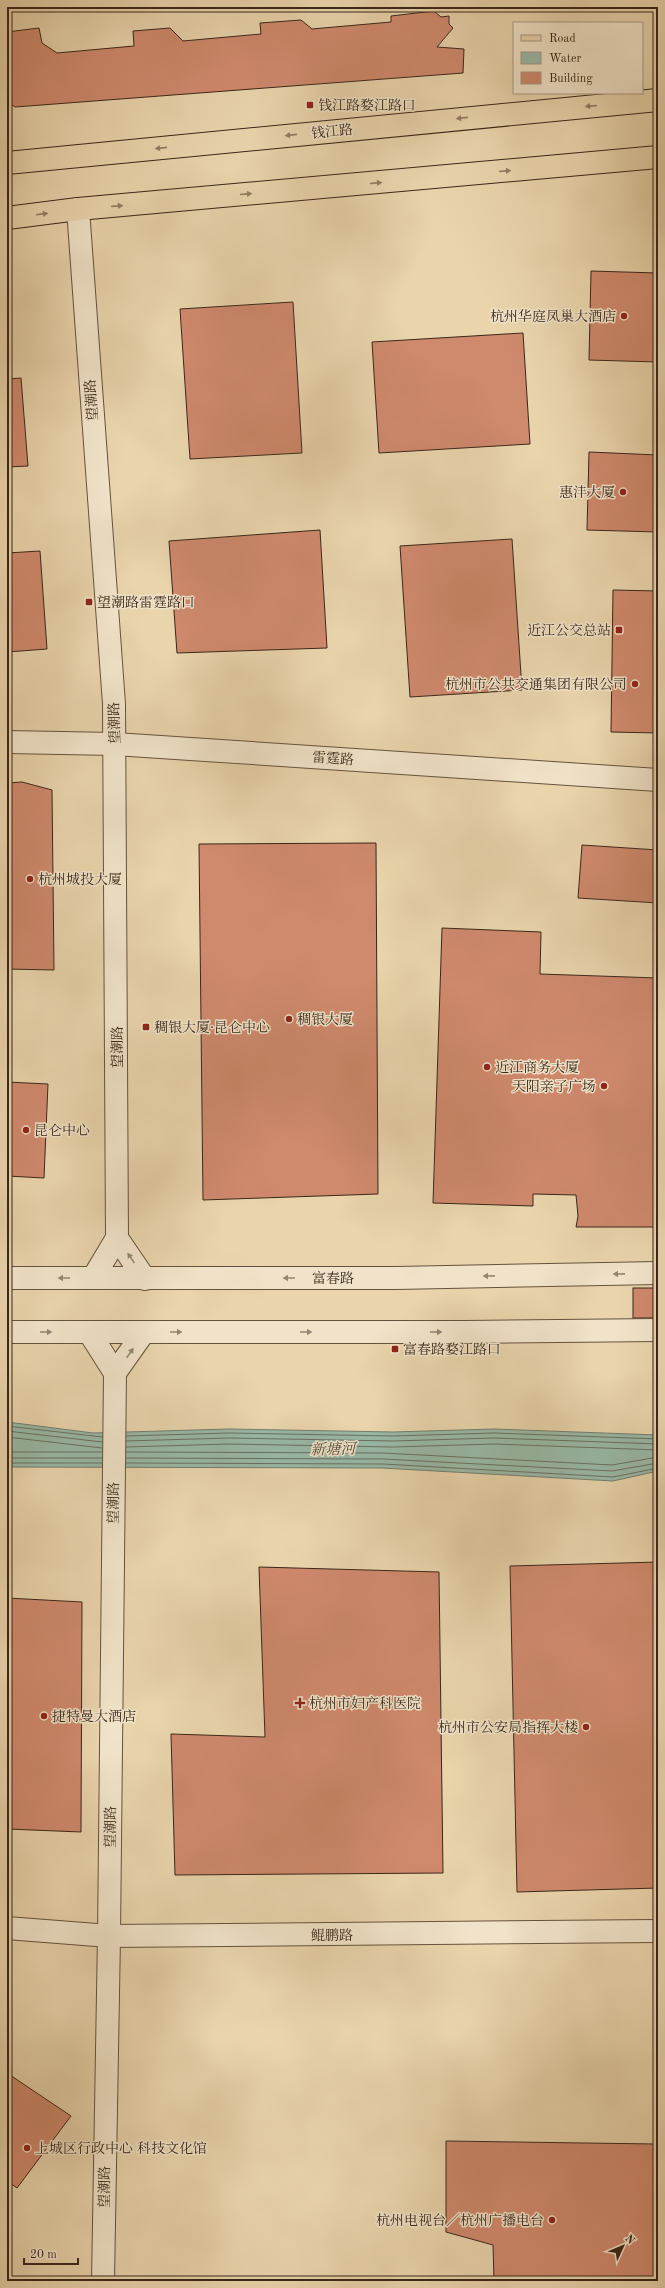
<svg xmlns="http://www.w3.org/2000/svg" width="665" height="2288" font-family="'Old Standard TT','Noto Serif SC',serif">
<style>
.water{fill:#98b8a7;stroke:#727e6e}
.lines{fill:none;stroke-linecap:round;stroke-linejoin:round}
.shore{stroke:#687060;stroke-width:1}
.building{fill:#cf896d;stroke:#392719}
.minor-casing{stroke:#65523e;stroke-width:24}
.major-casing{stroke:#392719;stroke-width:24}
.minor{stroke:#f1e3c9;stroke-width:22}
.major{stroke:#e9d4ac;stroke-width:22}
.oneway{fill:#917e62}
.oneway2{fill:#958571}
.poi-dot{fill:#8f2418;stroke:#f1e3c9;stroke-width:1.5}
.labels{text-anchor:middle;stroke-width:3;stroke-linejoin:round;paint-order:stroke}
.poi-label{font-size:14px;fill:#392719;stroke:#f1e3c9;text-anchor:start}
.street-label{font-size:14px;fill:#392719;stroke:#f1e3c9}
.water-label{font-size:15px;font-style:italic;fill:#514b3c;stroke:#f1e3c9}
</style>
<rect width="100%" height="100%" fill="#e9d4ac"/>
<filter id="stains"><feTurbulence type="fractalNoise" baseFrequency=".005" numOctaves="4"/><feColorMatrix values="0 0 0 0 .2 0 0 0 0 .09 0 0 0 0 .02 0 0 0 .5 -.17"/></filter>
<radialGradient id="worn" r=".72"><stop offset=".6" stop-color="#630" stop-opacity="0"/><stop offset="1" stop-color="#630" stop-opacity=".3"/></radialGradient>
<path class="water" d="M 7,1422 L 93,1433 L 229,1429 L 393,1432 L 494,1429 L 658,1435 L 658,1471 L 613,1481 L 382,1468 L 7,1467 Z"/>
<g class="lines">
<g class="shore">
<path d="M 7,1426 L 102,1437"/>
<path d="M 7,1431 L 102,1442"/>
<path d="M 126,1436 L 229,1433 L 393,1436 L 494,1433 L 658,1439"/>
<path d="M 7,1437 L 102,1448"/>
<path d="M 126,1441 L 229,1438 L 393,1441 L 494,1438 L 658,1444"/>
<path d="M 126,1447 L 229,1444 L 393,1447 L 494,1444 L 658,1450"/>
<path d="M 7,1452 L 102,1452"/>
<path d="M 126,1452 L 383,1453 L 612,1465 L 658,1457"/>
<path d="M 7,1458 L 102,1458"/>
<path d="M 126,1458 L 383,1459 L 612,1471 L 658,1463"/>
<path d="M 7,1463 L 102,1463"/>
<path d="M 126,1463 L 383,1464 L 613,1477 L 658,1468"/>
</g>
</g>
<g class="building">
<path d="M 434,11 L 441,17 L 449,16 L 449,24 L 453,28 L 437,47 L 464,49 L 463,73 L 15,107 L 7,101 L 7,32 L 39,28 L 42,43 L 57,53 L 134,46 L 133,31 L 170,28 L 183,41 L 261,34 L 260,23 L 301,20 L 312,29 L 391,22 L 391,16 Z"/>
<path d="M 591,271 L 658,273 L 658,362 L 589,360 Z"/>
<path d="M 293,302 L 302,453 L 190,459 L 180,309 Z"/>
<path d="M 523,333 L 530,444 L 379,453 L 372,342 Z"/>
<path d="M 21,378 L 28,466 L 7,467 L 7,379 Z"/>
<path d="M 589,452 L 658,455 L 658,532 L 587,530 Z"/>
<path d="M 320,530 L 327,648 L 177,653 L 169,541 Z"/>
<path d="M 512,539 L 522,690 L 410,697 L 400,546 Z"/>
<path d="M 40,551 L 47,649 L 7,652 L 7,553 Z"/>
<path d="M 613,590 L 658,591 L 658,733 L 611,732 Z"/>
<path d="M 22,782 L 52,790 L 54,970 L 7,969 L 7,783 Z"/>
<path d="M 376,843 L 378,1194 L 203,1200 L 199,844 Z"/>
<path d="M 582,845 L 658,850 L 658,903 L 578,898 Z"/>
<path d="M 442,928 L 541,932 L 540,974 L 658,978 L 658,1227 L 576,1227 L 578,1216 L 576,1195 L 533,1194 L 533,1206 L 433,1203 Z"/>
<path d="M 7,1082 L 48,1084 L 44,1178 L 7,1176 Z"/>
<rect x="633" y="1288" width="25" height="30"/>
<path d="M 658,1562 L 658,1888 L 517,1892 L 510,1566 Z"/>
<path d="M 259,1567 L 439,1572 L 443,1873 L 175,1875 L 171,1734 L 265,1737 Z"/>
<path d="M 7,1598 L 82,1602 L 81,1832 L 7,1829 Z"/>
<path d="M 7,2073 L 71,2116 L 17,2188 L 7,2181 Z"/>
<path d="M 446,2141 L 655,2144 L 655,2208 L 658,2208 L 658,2281 L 494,2281 L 493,2245 L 446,2232 Z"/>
</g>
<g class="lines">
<g class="minor-casing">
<g id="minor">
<path d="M 78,209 L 114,704 L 117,1238 L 93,1278"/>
<path d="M 7,742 L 115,744 L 658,780"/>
<path d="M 117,1238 L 145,1279"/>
<path d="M 7,1278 L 396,1278 L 658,1273"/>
<path d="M 7,1332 L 465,1332 L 658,1330"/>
<path d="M 89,1332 L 115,1373 L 109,1936 L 103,2281"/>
<path d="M 115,1373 L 144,1332"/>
<path d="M 7,1928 L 109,1936 L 658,1931"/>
</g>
</g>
<g class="major-casing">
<g id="major">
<path d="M 7,163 L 658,100"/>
<path d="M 7,218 L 78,209 L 658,157"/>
</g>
</g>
<use href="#minor" class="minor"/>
<use href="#major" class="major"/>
</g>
<defs><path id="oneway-solid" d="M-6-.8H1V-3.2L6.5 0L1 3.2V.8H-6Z"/></defs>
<g class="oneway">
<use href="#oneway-solid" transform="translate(591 106) rotate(175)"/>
<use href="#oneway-solid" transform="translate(462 118) rotate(174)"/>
<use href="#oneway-solid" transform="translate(291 135) rotate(174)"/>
<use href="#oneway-solid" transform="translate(161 148) rotate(174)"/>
<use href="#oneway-solid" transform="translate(505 171) rotate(-5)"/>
<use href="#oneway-solid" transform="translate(376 183) rotate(-5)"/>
<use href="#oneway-solid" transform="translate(246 194) rotate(-5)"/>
<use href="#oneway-solid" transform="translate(117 206) rotate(-5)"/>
<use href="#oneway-solid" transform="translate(42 214) rotate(-7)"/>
</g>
<g class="oneway2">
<use href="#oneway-solid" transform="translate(131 1258) rotate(-124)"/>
<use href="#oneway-solid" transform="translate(619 1274) rotate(179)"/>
<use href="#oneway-solid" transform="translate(489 1276) rotate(179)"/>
<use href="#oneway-solid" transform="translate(64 1278) rotate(-180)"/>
<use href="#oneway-solid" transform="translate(289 1278) rotate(180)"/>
<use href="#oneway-solid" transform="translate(46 1332)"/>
<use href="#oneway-solid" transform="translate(176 1332)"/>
<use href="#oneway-solid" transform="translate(306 1332)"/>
<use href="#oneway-solid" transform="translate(436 1332)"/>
<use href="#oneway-solid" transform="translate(130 1353) rotate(-55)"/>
</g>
<g class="poi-dot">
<rect x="306" y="101" width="8" height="8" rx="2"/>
<circle cx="624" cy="316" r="4"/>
<circle cx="623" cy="492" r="4"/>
<rect x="85" y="598" width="8" height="8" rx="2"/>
<rect x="615" y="626" width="8" height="8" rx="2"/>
<circle cx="635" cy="684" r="4"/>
<circle cx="30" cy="879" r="4"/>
<circle cx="289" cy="1019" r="4"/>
<rect x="142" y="1023" width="8" height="8" rx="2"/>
<circle cx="487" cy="1067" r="4"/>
<circle cx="604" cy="1086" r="4"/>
<circle cx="26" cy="1130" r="4"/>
<rect x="391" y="1345" width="8" height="8" rx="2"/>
<path d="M298 1697h4v4h4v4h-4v4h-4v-4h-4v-4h4z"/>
<circle cx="44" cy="1716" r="4"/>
<circle cx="586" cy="1727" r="4"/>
<circle cx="27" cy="2148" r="4"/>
<circle cx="552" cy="2220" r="4"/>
</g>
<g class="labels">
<g class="poi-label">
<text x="318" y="110">钱江路婺江路口</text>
<text x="616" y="321" text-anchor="end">杭州华庭凤巢大酒店</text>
<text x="615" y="497" text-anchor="end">惠沣大厦</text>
<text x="97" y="607">望潮路雷霆路口</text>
<text x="611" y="635" text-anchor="end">近江公交总站</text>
<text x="627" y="689" text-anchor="end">杭州市公共交通集团有限公司</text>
<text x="38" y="884">杭州城投大厦</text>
<text x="297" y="1024">稠银大厦</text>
<text x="154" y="1032">稠银大厦·昆仑中心</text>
<text x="495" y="1072">近江商务大厦</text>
<text x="596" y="1091" text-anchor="end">天阳亲子广场</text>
<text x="34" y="1135">昆仑中心</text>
<text x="403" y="1354">富春路婺江路口</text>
<text x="309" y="1708">杭州市妇产科医院</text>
<text x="52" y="1721">捷特曼大酒店</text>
<text x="578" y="1732" text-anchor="end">杭州市公安局指挥大楼</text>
<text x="35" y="2153">上城区行政中心 科技文化馆</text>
<text x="544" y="2225" text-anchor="end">杭州电视台／杭州广播电台</text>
</g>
<g class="street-label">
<text transform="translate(332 131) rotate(-6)" y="5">钱江路</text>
<text transform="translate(91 400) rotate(-94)" y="5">望潮路</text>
<text transform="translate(114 723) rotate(-92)" y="5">望潮路</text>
<text transform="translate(333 758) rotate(4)" y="5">雷霆路</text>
<text transform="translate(117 1047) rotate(-90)" y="5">望潮路</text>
<text x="333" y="1283">富春路</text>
<text transform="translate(113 1503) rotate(-89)" y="5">望潮路</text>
<text transform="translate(110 1827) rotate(-89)" y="5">望潮路</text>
<text x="332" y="1940">鲲鹏路</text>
<text transform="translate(104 2187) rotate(-89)" y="5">望潮路</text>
</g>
<g class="water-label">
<text transform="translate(333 1449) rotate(-1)" y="5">新塘河</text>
</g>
</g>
<rect width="665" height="2288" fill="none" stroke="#e9d4ac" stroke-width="24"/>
<rect x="8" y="8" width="649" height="2272" fill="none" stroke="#392719" stroke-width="2"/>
<rect x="12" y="12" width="641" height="2264" fill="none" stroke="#392719"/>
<rect x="513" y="22" width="130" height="72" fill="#f1e3c9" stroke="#a79883"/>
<rect x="521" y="35" width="20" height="6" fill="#e9d4ac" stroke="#a79883"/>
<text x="549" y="42" font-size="12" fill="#392719">Road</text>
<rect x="521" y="52" width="20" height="12" fill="#98b8a7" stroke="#a79883"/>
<text x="549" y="62" font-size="12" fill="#392719">Water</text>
<rect x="521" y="72" width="20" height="12" fill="#cf896d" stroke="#a79883"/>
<text x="549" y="82" font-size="12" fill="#392719">Building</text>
<g transform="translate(623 2246) rotate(46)" stroke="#f1e3c9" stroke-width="3" paint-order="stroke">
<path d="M0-3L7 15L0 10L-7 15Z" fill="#392719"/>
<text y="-6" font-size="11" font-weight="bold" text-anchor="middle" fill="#392719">N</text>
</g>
<path d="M24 2258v6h54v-6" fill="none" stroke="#392719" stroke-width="2"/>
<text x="30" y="2258" font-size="12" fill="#392719" stroke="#f1e3c9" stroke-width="3" paint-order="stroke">20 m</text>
<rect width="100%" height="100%" filter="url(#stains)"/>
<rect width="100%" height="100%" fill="url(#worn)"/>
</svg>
